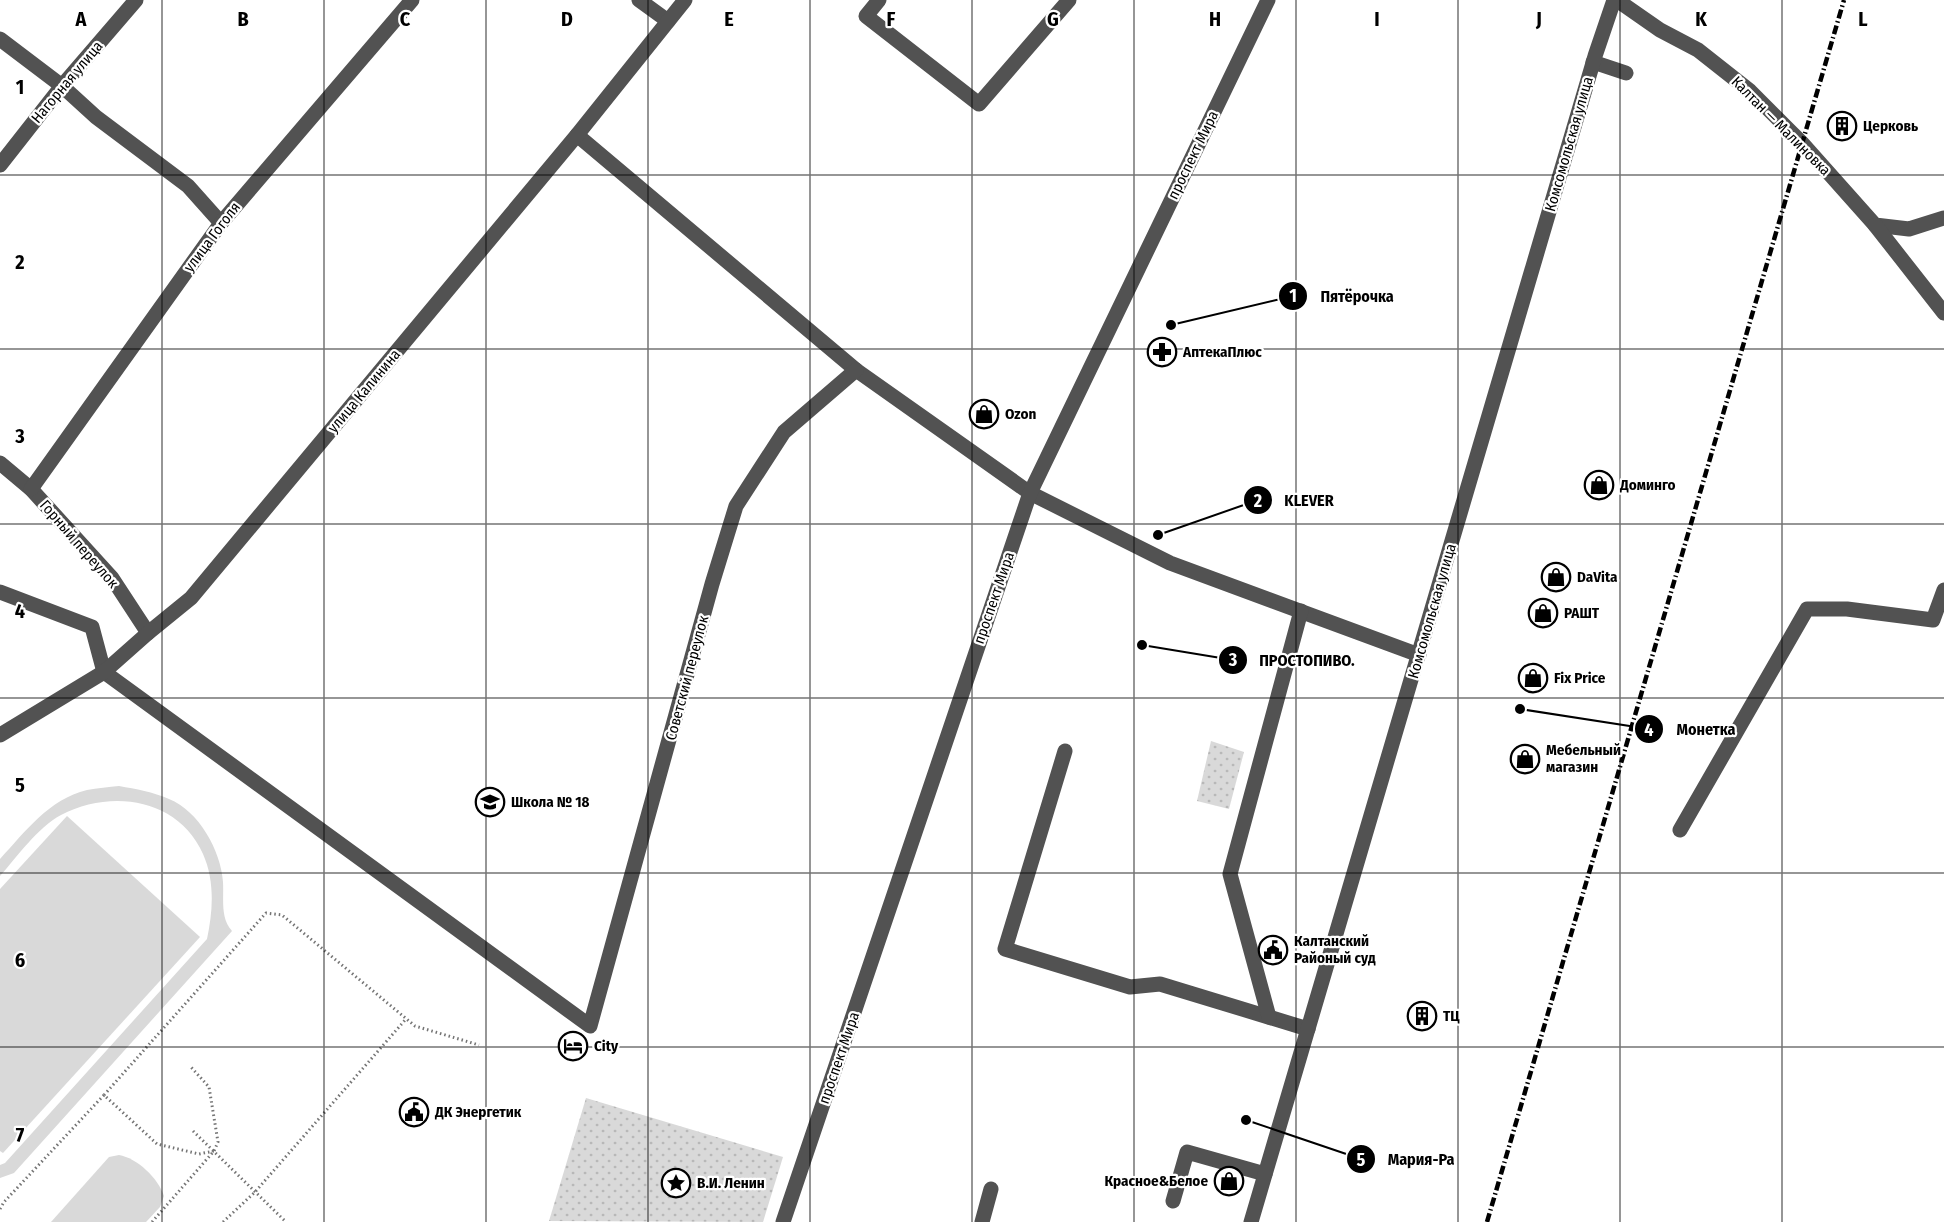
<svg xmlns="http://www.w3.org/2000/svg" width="1944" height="1222" font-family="'Fira Sans Condensed',sans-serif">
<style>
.park{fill:url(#park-dots)}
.garden{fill:#d9d9d9}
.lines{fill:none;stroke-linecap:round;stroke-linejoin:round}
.path{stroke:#747474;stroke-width:3;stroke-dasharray:1.5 3;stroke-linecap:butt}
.minor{stroke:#525252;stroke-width:15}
.rail{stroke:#000;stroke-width:4.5;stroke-dasharray:9 3 1.5 3;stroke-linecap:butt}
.grid{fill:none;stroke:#000;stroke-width:1.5;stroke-opacity:0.55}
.labels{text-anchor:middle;stroke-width:4.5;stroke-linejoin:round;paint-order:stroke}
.street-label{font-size:15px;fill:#000;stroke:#fff}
.poi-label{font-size:15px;font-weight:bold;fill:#000;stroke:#fff;text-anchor:start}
.grid-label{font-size:20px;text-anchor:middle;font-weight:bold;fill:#000;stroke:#fff;stroke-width:4.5;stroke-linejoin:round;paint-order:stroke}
.leader{fill:none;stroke:#000;stroke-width:2}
.callout-dot{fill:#000;stroke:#fff;stroke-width:2}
.mark-label{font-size:18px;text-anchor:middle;font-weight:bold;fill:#fff}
.callout-label{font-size:16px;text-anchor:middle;font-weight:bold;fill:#000;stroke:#fff;stroke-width:4.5;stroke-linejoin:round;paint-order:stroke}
</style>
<defs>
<pattern id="park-dots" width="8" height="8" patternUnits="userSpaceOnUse" patternTransform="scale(1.5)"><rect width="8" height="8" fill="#d9d9d9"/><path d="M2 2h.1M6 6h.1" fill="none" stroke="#b8b8b8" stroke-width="1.8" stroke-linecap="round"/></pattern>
</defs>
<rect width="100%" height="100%" fill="#fff"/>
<g class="park">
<path d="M 1211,741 L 1244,752 L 1229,809 L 1197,801 Z"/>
<path d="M 586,1098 L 783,1157 L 763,1222 L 549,1221 Z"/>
</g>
<g class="garden">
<path d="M 119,786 C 136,789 153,792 169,799 C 199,811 221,851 223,882 C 224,899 220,918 232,931 L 14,1173 L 0,1178 L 0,1165 L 5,1163 L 207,939 C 213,911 215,881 203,854 C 178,798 111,789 61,815 C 37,828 18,856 0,876 L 0,859 C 25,832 49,799 87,790 C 97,788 109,787 119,786 Z"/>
<path d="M 67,816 L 200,937 L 3,1153 L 0,1151 L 0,889 Z"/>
<path d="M 119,1155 C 137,1158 158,1178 164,1196 L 160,1207 L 146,1222 L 51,1222 L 109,1157 Z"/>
</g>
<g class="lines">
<g class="path">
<path d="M 104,1095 L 266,913 L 282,915 L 415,1026 L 479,1045"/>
<path d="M 193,1131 L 286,1222"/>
<path d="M 0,1209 L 4,1202 L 104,1095 L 157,1144 L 199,1154 L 214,1151"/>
<path d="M 152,1222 L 214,1151 L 218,1142 L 209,1087 L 190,1066"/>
<path d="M 223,1222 L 255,1192 L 406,1019"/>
</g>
<g class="minor">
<path d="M 639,0 L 668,21"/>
<path d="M 879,0 L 866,16 L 979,104 L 1069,0"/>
<path d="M 1617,0 L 1660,30 L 1698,50 L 1750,91 L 1802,143 L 1875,225 L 1909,229 L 1944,218"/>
<path d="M 0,39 L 62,86 L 96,117 L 188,186 L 221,223"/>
<path d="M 1593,62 L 1626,73"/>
<path d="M 577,135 L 856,370 L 1030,493 L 1170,563 L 1419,655"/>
<path d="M 0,165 L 62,86 L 136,0"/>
<path d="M 1875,225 L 1944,313"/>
<path d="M 0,463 L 31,489 L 112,578 L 148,633"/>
<path d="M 31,489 L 221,223 L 412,0"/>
<path d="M 0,592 L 92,627 L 104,672 L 590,1026 L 712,584 L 736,506 L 784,432 L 856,370"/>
<path d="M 0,735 L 104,672 L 148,633 L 191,598 L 577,135 L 685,0"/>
<path d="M 1065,751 L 1005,949 L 1130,987 L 1160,984 L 1308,1029"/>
<path d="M 1680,830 L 1807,609 L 1847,609 L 1933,620 L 1944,590"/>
<path d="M 1269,1017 L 1230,874 L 1301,611"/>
<path d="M 1173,1201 L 1187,1152 L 1265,1174"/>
<path d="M 783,1222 L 1030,493 L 1268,0"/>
<path d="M 982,1222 L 991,1189"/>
<path d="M 1251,1222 L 1595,56 L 1614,0"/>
</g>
<path class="rail" d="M 1487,1222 L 1844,0"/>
</g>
<path class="grid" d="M 162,0 L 162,1222M 324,0 L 324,1222M 486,0 L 486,1222M 648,0 L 648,1222M 810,0 L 810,1222M 972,0 L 972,1222M 1134,0 L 1134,1222M 1296,0 L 1296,1222M 1458,0 L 1458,1222M 1620,0 L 1620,1222M 1782,0 L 1782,1222M 0,175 L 1944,175M 0,349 L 1944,349M 0,524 L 1944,524M 0,698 L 1944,698M 0,873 L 1944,873M 0,1047 L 1944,1047"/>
<defs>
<g id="building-ring" transform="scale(1.5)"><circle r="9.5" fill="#fff" stroke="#000" stroke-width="1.5"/><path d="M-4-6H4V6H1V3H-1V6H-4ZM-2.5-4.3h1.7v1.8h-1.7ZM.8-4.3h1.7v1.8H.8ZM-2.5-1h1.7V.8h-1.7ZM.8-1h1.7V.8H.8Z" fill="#000"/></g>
<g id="pharmacy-ring" transform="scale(1.5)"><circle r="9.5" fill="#fff" stroke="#000" stroke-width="1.5"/><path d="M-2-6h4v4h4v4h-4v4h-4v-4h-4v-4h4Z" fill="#000"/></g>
<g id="shop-ring" transform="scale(1.5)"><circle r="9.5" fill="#fff" stroke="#000" stroke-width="1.5"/><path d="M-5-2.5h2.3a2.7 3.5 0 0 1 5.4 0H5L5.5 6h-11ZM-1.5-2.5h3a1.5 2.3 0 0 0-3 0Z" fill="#000"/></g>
<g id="school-ring" transform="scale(1.5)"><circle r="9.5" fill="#fff" stroke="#000" stroke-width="1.5"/><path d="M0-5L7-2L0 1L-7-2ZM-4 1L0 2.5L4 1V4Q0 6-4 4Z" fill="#000"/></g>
<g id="civic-ring" transform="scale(1.5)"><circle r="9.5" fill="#fff" stroke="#000" stroke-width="1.5"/><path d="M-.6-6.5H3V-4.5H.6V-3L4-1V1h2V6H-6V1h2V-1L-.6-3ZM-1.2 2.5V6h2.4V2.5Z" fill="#000"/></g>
<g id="hotel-ring" transform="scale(1.5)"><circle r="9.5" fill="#fff" stroke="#000" stroke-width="1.5"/><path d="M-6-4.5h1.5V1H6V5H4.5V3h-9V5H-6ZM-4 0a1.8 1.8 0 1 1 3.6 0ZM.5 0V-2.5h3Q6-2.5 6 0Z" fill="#000"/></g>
<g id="sight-ring" transform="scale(1.5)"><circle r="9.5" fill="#fff" stroke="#000" stroke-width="1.5"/><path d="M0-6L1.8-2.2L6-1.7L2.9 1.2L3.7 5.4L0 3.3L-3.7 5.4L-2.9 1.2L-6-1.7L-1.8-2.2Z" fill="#000"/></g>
</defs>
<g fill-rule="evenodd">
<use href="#building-ring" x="1842" y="126"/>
<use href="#pharmacy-ring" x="1162" y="352"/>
<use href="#shop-ring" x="984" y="414"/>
<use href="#shop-ring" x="1599" y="485"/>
<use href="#shop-ring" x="1556" y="577"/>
<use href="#shop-ring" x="1543" y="613"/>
<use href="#shop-ring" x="1533" y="678"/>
<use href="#shop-ring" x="1525" y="759"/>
<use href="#school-ring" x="490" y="802"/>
<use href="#civic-ring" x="1273" y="950"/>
<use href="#building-ring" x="1422" y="1016"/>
<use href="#hotel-ring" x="573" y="1046"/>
<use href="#civic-ring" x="414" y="1112"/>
<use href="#shop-ring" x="1229" y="1181"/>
<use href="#sight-ring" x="676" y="1183"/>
</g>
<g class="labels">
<g class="street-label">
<text transform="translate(67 82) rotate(-50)" y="5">Нагорная улица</text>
<text transform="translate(1781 126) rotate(45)" y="5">Калтан — Малиновка</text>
<text transform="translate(1569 144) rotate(-74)" y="5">Комсомольская улица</text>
<text transform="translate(1193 155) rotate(-64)" y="5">проспект Мира</text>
<text transform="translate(212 237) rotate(-53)" y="5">улица Гоголя</text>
<text transform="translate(364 391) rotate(-50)" y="5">улица Калинина</text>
<text transform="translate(79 544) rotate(49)" y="5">Горный переулок</text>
<text transform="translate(994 598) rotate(-71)" y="5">проспект Мира</text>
<text transform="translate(1432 611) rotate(-74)" y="5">Комсомольская улица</text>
<text transform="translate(687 678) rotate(-75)" y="5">Советский переулок</text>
<text transform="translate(839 1058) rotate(-71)" y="5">проспект Мира</text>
</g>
<g class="poi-label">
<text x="1863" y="131">Церковь</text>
<text x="1183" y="357">АптекаПлюс</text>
<text x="1005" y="419">Ozon</text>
<text x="1620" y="490">Доминго</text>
<text x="1577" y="582">DaVita</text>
<text x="1564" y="618">РАШТ</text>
<text x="1554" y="683">Fix Price</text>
<text x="1546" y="755">Мебельный<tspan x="1546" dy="17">магазин</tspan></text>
<text x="511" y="807">Школа № 18</text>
<text x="1294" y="946">Калтанский<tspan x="1294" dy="17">Районый суд</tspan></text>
<text x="1443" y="1021">ТЦ</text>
<text x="594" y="1051">City</text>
<text x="435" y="1117">ДК Энергетик</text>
<text x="1208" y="1186" text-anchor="end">Красное&amp;Белое</text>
<text x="697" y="1188">В.И. Ленин</text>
</g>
</g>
<g class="grid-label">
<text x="81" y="26">A</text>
<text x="243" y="26">B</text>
<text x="405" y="26">C</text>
<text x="567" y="26">D</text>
<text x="729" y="26">E</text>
<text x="891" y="26">F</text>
<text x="1053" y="26">G</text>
<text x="1215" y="26">H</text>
<text x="1377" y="26">I</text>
<text x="1539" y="26">J</text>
<text x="1701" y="26">K</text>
<text x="1863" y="26">L</text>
<text x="20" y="94">1</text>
<text x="20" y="269">2</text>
<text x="20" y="443">3</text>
<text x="20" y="618">4</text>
<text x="20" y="792">5</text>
<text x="20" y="967">6</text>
<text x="20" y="1142">7</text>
</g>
<path class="leader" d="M1171 325L1293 296M1158 535L1258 500M1142 645L1233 660M1520 709L1649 729M1246 1120L1361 1159"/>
<g class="callout-dot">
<circle cx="1171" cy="325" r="6"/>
<circle cx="1158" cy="535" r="6"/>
<circle cx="1142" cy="645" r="6"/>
<circle cx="1520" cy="709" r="6"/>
<circle cx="1246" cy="1120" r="6"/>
<circle cx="1293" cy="296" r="15"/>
<circle cx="1258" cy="500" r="15"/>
<circle cx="1233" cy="660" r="15"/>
<circle cx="1649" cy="729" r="15"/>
<circle cx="1361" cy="1159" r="15"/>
</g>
<g class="mark-label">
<text x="1293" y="302">1</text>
<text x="1258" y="507">2</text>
<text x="1233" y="666">3</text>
<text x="1649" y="736">4</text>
<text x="1361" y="1166">5</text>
</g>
<g class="callout-label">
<text x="1357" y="302">Пятёрочка</text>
<text x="1309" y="506">KLEVER</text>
<text x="1307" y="666">ПРОСТОПИВО.</text>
<text x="1706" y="735">Монетка</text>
<text x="1421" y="1165">Мария-Ра</text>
</g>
</svg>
